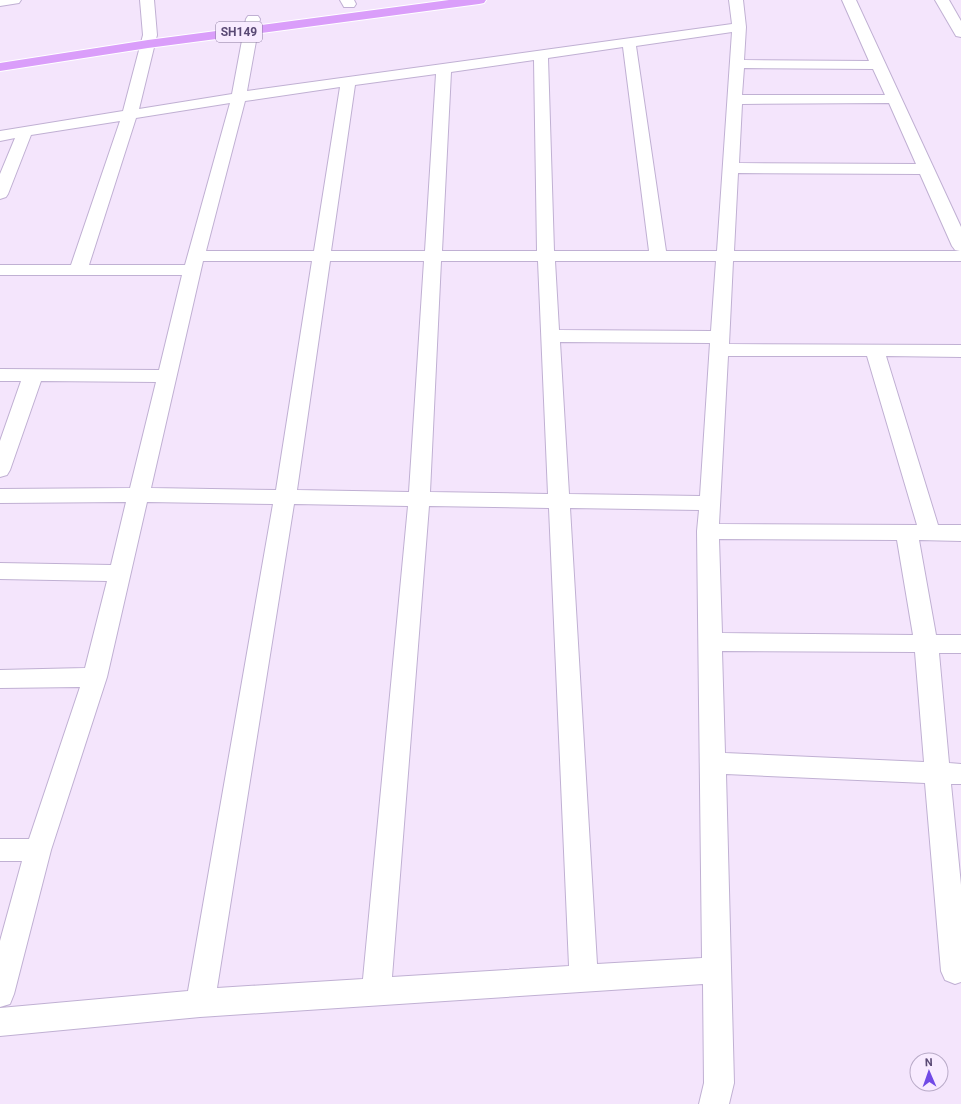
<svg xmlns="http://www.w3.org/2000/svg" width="961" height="1104" font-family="Roboto,sans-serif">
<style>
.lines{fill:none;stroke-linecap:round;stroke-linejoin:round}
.street-casing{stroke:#c0b0d3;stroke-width:2}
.primary-casing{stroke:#fff;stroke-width:2}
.street{fill:#fff;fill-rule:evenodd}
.primary{fill:#da9efa;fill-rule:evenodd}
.labels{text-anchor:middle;stroke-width:3;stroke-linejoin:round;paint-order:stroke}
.shield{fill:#f8ebff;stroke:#897a9e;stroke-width:1}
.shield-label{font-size:12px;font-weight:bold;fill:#5a4a75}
</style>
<rect width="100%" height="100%" fill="#f4e5fc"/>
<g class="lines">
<g class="street-casing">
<g id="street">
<path d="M 0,0 L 21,0 L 19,3 L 0,6 Z"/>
<path d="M 140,0 L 154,0 L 157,35 L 139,109 L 232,94 L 246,19 L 248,16 L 258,16 L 260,19 L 247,91 L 732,24 L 729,0 L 743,0 L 746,27 L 744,60 L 869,61 L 842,0 L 856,0 L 961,227 L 961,261 L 733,261 L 729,344 L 961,345 L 961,357 L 886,356 L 938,525 L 961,525 L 961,541 L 919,540 L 936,635 L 961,635 L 961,653 L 939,653 L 949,763 L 961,764 L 961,784 L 951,784 L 961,885 L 961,982 L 955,984 L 945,980 L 941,971 L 925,783 L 726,774 L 734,1083 L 729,1104 L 699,1104 L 704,1083 L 703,984 L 200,1017 L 0,1036 L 0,1008 L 188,991 L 273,504 L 147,502 L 107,677 L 51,850 L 14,994 L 10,1004 L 0,1007 L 0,941 L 22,861 L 0,861 L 0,839 L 29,839 L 80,687 L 0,688 L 0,670 L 85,668 L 107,581 L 0,579 L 0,563 L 111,565 L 126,502 L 0,503 L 0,489 L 130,488 L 156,382 L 41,381 L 10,470 L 7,475 L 0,477 L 0,441 L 21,381 L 0,381 L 0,369 L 159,370 L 182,275 L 0,275 L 0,265 L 71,265 L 120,121 L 31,135 L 8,194 L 6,197 L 0,199 L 0,174 L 15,138 L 0,141 L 0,131 L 123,111 L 143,35 ZM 732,32 L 717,251 L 666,251 L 636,46 ZM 623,47 L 649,251 L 554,251 L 548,58 ZM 534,60 L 537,251 L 442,251 L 451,72 ZM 744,68 L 873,69 L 885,95 L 742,95 ZM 436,74 L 425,251 L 331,251 L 355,85 ZM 340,87 L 314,251 L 206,251 L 245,101 ZM 230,103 L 185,265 L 89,265 L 136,118 ZM 889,103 L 916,164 L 739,163 L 742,104 ZM 738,173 L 920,174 L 952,246 L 955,250 L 960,251 L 734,251 ZM 203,261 L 312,261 L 276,490 L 151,488 ZM 330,261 L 424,261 L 409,492 L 297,490 ZM 441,261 L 538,261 L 548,494 L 430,492 ZM 555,261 L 716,261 L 711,331 L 559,330 ZM 560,342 L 710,343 L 700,496 L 569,494 ZM 728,356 L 867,356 L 917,525 L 719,524 ZM 294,504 L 408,506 L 363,979 L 217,988 ZM 429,506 L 549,508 L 569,966 L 392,977 ZM 570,508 L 699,510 L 697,531 L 702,958 L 597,964 ZM 719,539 L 897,540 L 913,635 L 722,633 ZM 722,651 L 915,652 L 924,762 L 725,753 Z"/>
<path d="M 340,0 L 354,0 L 356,4 L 354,7 L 344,7 Z"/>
<path d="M 935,0 L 949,0 L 961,21 L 961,37 L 956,36 Z"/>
</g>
</g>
<g class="primary-casing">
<path id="primary" d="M 449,0 L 486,0 L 484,3 L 479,4 L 148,48 L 0,71 L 0,63 L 148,40 Z"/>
</g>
<use href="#street" class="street"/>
<use href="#primary" class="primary"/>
</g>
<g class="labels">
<rect class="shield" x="216" y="22" width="46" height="20" rx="3"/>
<g class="shield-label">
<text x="239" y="36">SH149</text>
</g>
</g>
<g transform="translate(929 1072) rotate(358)"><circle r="19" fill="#f8ebff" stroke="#b9abc8"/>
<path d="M0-3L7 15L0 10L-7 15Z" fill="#714ae6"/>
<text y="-6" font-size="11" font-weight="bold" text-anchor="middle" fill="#5a4a75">N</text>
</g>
</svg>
